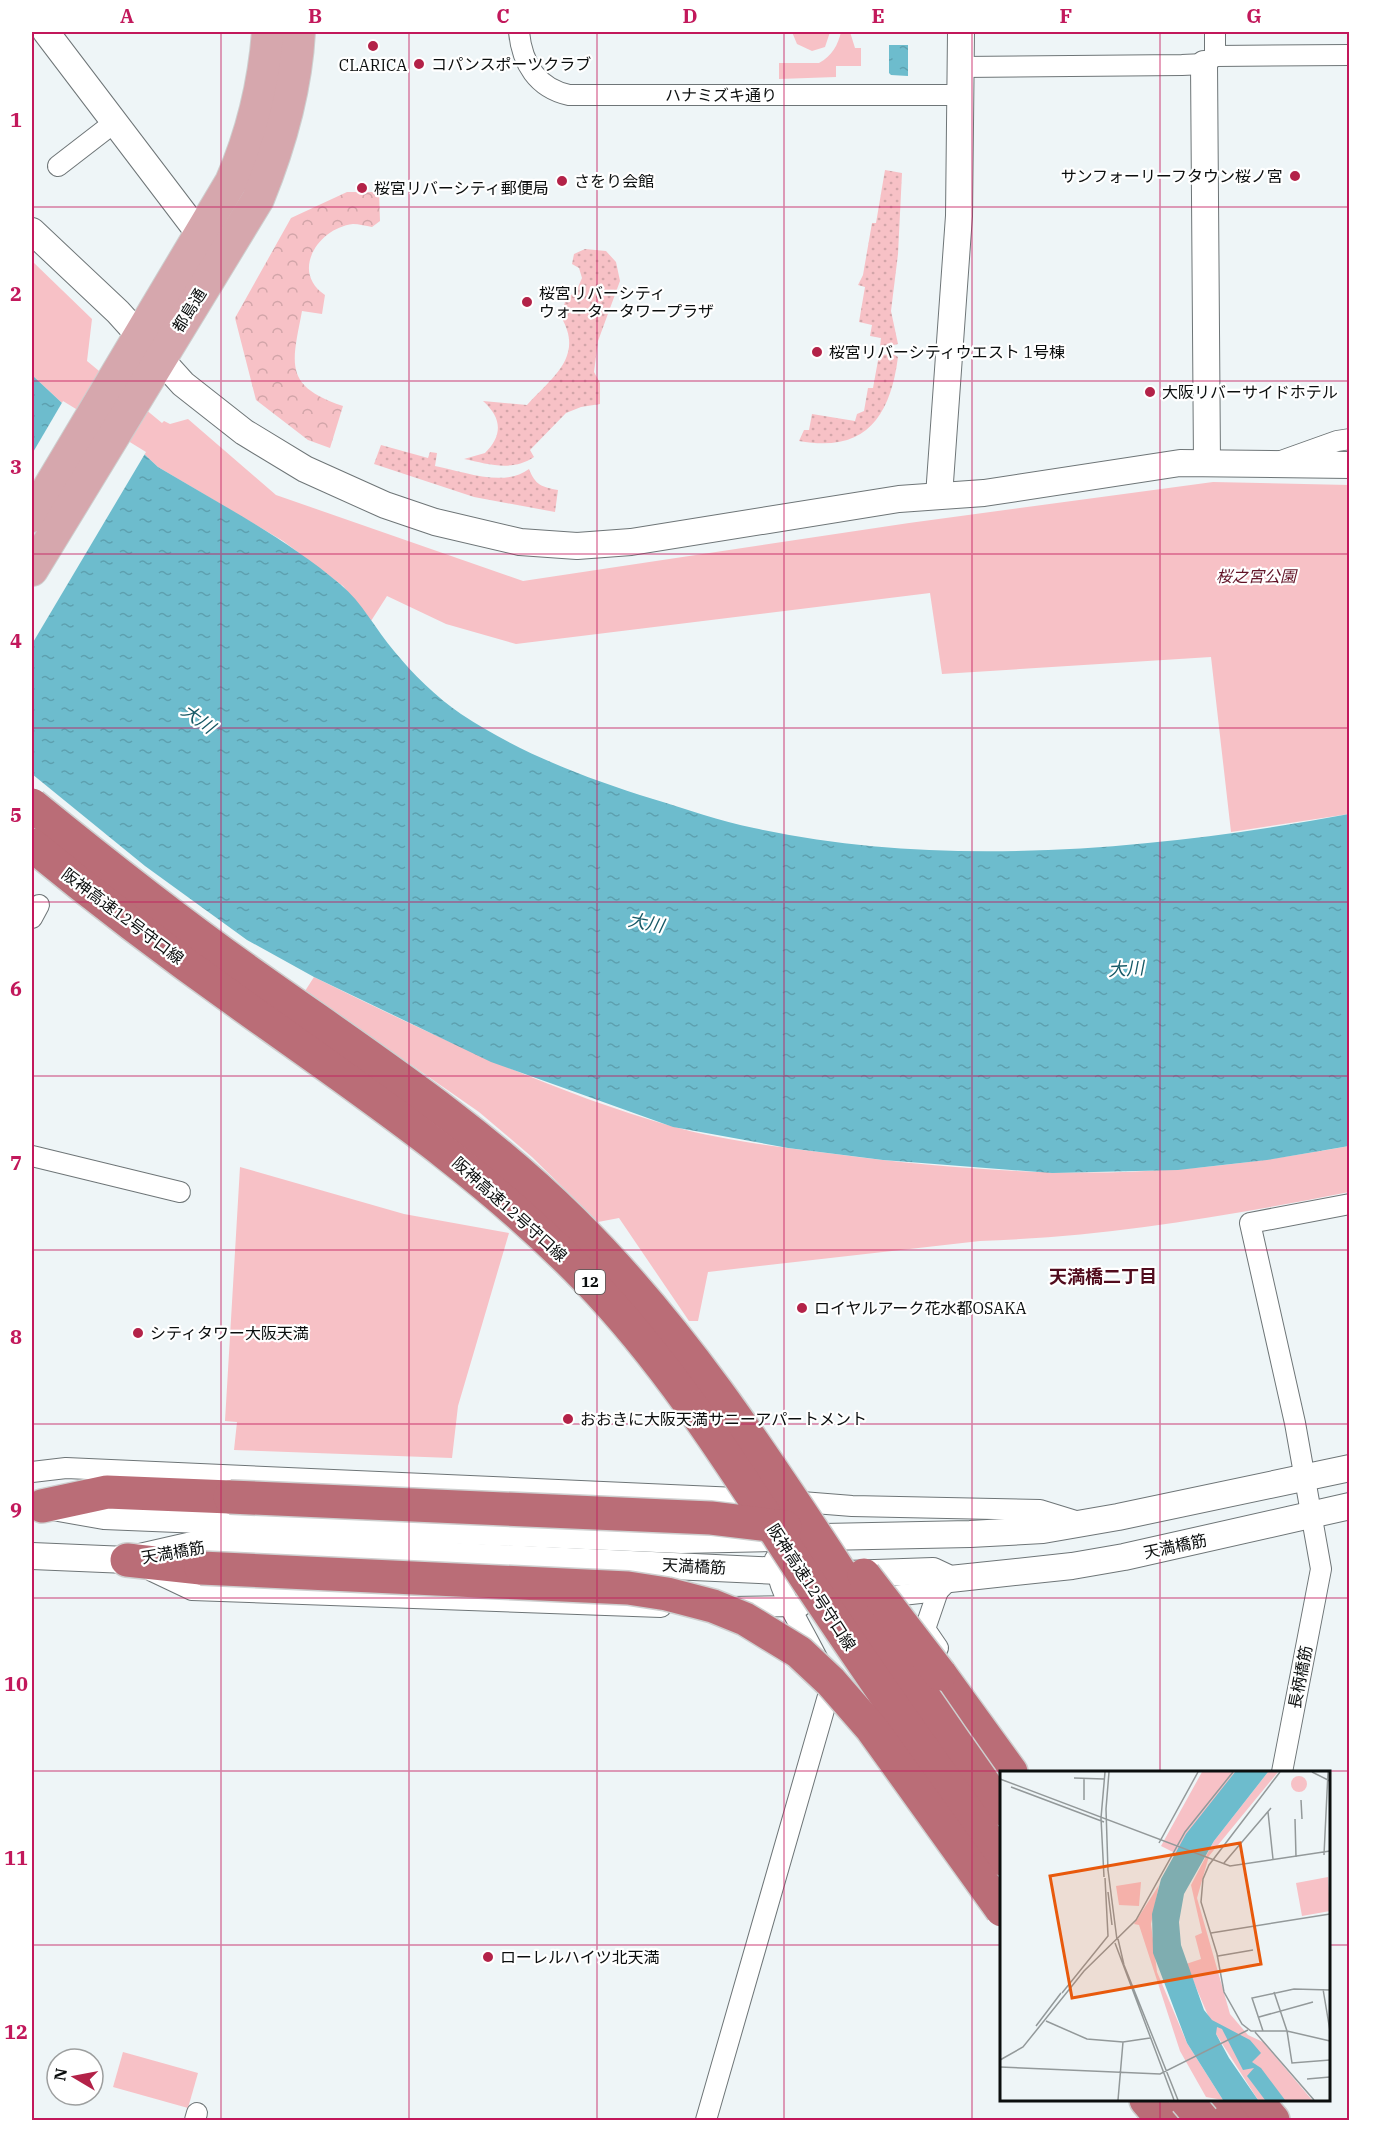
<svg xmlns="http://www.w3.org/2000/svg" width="1381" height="2152" font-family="'IBM Plex Serif','Noto Sans JP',serif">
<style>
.grass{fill:url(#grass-dots)}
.forest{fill:url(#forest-crowns)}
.green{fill:#f7c1c6}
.water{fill:url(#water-ripples)}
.pier{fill:#eef5f7}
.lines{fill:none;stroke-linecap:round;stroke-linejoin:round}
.minor-casing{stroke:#6e7577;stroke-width:22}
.tertiary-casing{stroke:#6e7577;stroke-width:28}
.primary-casing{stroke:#cecfcf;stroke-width:34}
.motorway-casing{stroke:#cecfcf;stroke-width:36}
.minor{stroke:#fff;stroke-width:20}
.tertiary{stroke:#fff;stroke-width:26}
.primary{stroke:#d6a7ad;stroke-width:32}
.motorway{stroke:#ba6d77;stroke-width:33}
.motorway-bridge-casing{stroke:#cecfcf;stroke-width:36;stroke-linecap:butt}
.motorway-bridge{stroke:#ba6d77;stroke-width:33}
.grid{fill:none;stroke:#c2185b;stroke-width:1.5;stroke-opacity:0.55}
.poi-dot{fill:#b32248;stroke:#fff;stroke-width:2}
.labels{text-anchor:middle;stroke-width:4.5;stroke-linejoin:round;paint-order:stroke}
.shield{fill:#fff;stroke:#545656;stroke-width:1.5}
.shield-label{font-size:15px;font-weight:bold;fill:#0b0e0e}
.poi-label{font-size:16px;fill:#0b0e0e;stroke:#fff;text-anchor:start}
.street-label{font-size:16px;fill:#0b0e0e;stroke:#fff}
.park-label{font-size:16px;font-style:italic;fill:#621326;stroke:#fff}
.water-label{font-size:18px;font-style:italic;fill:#165966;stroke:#fff}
.neighbourhood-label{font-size:18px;font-weight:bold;fill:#510b1d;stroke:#fff}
.inset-road{fill:none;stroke:#93999a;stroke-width:1.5}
.view{fill:#e8590c;fill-opacity:0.15;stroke:#e8590c;stroke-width:3}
.inset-edge{fill:none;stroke:#0b0e0e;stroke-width:3}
.neatline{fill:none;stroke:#c2185b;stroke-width:2}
.grid-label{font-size:20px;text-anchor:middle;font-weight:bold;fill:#c2185b}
</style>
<defs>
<pattern id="grass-dots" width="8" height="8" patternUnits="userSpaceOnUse" patternTransform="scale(1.5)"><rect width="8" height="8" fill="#f7c1c6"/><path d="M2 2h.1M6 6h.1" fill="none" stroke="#d2a5a9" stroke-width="1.8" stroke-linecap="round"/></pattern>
<pattern id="forest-crowns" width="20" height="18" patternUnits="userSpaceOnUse" patternTransform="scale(1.5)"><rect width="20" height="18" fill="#f7c1c6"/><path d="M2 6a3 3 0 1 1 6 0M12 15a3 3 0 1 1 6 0" fill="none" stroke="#d2a5a9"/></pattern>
<pattern id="water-ripples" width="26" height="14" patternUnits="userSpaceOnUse" patternTransform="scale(1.5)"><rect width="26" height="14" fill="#6dbccd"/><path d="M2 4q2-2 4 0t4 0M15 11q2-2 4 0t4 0" fill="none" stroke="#5da0af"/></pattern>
</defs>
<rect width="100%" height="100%" fill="#eef5f7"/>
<g class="grass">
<path d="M 885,170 L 902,173 L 898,254 L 891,311 L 898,344 L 880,348 L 881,338 L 870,336 L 872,325 L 859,322 L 865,287 L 858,285 L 863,275 L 872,223 L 876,223 Z"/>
<path d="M 585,249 L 606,251 L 616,262 L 620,281 L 598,341 L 594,372 L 600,383 L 600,404 L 581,407 L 566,413 L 530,450 L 534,457 C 512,472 488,464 464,459 L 485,453 C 503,435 502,418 483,401 L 527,405 C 551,378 585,357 561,317 L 566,298 L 576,292 L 582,278 L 579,268 L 572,264 L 574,254 Z"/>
<path d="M 879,355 L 893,354 L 898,357 C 890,418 865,453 799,441 L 804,430 L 809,430 L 812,414 L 855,421 L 857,414 L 864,411 L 868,388 L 873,388 Z"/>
<path d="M 381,445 L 428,458 L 430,452 L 437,453 L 435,466 C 462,471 504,488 529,469 C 535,485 542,487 558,490 L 555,512 L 474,497 L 374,464 Z"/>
</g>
<path class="forest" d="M 347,192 L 379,192 L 380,221 L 372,227 C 366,226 359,224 353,224 C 318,228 290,272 325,295 L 322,314 L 302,311 C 292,364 283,386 343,406 L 330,448 L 308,440 L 256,400 L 235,318 L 291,218 Z"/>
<g class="green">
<path d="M 792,32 L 830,32 L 825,47 L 812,51 L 797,44 Z"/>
<path d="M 841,32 L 850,32 L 855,48 L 861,48 L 861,66 L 836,66 L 836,77 L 779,79 L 779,63 L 819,63 C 832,56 838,45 841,32 Z"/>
<path d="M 32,261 L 92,319 L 87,361 L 162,423 L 164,421 L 170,424 L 188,419 L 276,495 L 523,581 L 909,523 L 1213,482 L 1349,485 L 1349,814 L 1231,832 L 1211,657 L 942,674 L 930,593 L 516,644 L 446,624 L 387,596 L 371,621 L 343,586 L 283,541 L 158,467 L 144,454 L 62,403 L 32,375 Z"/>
<path d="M 314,977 C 430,1034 546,1090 671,1126 C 724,1141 781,1147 835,1154 C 949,1169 1064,1178 1179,1169 C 1236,1165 1293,1156 1349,1146 L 1349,1192 C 1228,1216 1104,1237 980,1241 L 708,1272 L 698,1321 L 689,1321 L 619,1218 L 598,1222 L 532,1157 L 479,1112 L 305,991 Z"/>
<path d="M 240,1167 L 404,1214 L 509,1233 L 458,1406 L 452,1458 L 234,1450 L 237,1422 L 225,1421 Z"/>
<path d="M 123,2052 L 198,2073 L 188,2108 L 113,2087 Z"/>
</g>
<g class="water">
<path d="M 889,45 L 908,45 L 908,76 L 891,75 L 889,73 Z"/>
<path d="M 32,375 L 62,403 L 144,454 L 158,467 C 220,504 285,538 340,584 C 362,602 376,630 394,651 C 412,673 437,698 461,714 C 520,753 585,778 653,799 C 686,809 720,821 754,828 C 943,870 1160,849 1349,814 L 1349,1146 L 1267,1160 L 1178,1170 L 1052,1173 L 883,1160 L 788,1148 L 673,1127 L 491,1062 L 314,977 L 247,940 L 145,866 L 32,774 Z"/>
</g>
<path class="pier" d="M 63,401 L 146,452 L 32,644 L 32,454 Z"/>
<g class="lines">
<g class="minor-casing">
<g id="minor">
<path d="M 519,32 C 522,63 537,88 569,95 L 961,95"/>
<path d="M 1215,56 L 1215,32"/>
<path d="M 961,67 L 1182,65 L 1204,64 L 1215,56 L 1350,55"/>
<path d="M 58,166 L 115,122"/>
<path d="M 1281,461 L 1337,441 L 1350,439"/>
<path d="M 32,918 L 39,905"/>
<path d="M 32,1156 L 180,1192"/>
<path d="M 32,1472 L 66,1468 L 760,1499"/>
<path d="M 789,1501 L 852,1506 L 1040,1510 L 1079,1522"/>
<path d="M 152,1571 L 192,1590 L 661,1607"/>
<path d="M 875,1598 L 938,1591 L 950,1579"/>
<path d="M 731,1607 L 801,1606"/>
<path d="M 938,1648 L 925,1629 L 938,1591"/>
<path d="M 1282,1772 L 1321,1569 L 1295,1423 L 1250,1223 L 1350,1204"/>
<path d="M 195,2120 L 197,2113"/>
<path d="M 706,2120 L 830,1689 C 817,1646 778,1601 775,1559"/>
</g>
</g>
<g class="tertiary-casing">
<g id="tertiary">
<path d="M 46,32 L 201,236"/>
<path d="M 1204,64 L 1207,463"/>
<path d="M 32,231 L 118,312 L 183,384 L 244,432 L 305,469 L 385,505 L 435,522 L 520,542 L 577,546 L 631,542 L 899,499 L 984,493 L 1180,463 L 1350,465"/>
<path d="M 939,496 L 959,216 L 961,32"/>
<path d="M 53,1507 L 104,1516 L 681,1540 L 970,1534 L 1043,1530 L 1118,1517 L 1350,1468"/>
<path d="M 32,1556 L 127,1560 L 197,1544 L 846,1574 L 933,1571 L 950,1579 L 1072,1566 L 1124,1557 L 1350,1506"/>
</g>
</g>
<g class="primary-casing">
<g id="primary">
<path d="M 32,516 L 231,182 C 252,134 264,84 268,32"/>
<path d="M 32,570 L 258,199 C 280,145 296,90 299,32"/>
</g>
</g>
<g class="motorway-casing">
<g id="motorway">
<path d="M 42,1506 L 107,1492 L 230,1497"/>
<path d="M 127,1560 L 201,1568"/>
<path d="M 940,1674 L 1011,1772"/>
<path d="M 1146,2100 L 1163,2120"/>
<path d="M 1224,2100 L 1241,2120"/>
<path d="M 1256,2100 L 1273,2120"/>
</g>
</g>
<use href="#minor" class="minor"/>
<use href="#tertiary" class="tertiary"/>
<use href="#primary" class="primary"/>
<use href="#motorway" class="motorway"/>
<g class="motorway-bridge-casing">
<g id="motorway-bridge">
<path d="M 32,805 C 107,866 183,926 263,982 C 369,1057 478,1128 571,1220 C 680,1327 762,1453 845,1580 C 896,1657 948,1733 1002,1809"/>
<path d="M 32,845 C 100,901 170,954 242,1005 C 362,1091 484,1172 587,1279 C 675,1370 741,1479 810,1584 C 872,1677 936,1769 1002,1859"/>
<path d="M 230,1497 L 711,1518 L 785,1527"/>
<path d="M 201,1568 L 628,1588 L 667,1594 L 713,1606 L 745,1619 L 799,1652 L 831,1682 L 872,1729 L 1002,1910"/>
<path d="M 864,1575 L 940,1674"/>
<path d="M 1186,2100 L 1203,2120"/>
</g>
</g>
<use href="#motorway-bridge" class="motorway-bridge"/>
</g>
<path class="grid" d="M 221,32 L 221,2120M 409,32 L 409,2120M 597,32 L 597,2120M 784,32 L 784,2120M 972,32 L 972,2120M 1160,32 L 1160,1772M 32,207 L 1350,207M 32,381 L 1350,381M 32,554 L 1350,554M 32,728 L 1350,728M 32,902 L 1350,902M 32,1076 L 1350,1076M 32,1250 L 1350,1250M 32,1424 L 1350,1424M 32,1598 L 1350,1598M 32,1771 L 1350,1771M 32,1945 L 1002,1945M 1328,1945 L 1350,1945M 1160,2100 L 1160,2120"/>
<g class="poi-dot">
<circle cx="373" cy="46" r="6"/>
<circle cx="419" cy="64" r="6"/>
<circle cx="1295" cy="176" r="6"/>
<circle cx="562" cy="181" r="6"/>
<circle cx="362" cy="188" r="6"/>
<circle cx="527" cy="302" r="6"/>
<circle cx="817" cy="352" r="6"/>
<circle cx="1150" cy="392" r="6"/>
<circle cx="802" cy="1308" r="6"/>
<circle cx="138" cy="1333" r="6"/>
<circle cx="568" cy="1419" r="6"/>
<circle cx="488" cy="1957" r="6"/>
</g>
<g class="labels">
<rect class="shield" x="575" y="1270" width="30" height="24" rx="4.5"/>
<g class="shield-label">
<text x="590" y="1287">12</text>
</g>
<g class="poi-label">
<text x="431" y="70">コパンスポーツクラブ</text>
<text x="373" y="71" text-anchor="middle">CLARICA</text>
<text x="1283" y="182" text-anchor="end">サンフォーリーフタウン桜ノ宮</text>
<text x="574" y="187">さをり会館</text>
<text x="374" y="194">桜宮リバーシティ郵便局</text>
<text x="539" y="299">桜宮リバーシティ<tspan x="539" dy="18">ウォータータワープラザ</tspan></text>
<text x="829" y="358">桜宮リバーシティウエスト 1号棟</text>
<text x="1162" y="398">大阪リバーサイドホテル</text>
<text x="814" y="1314">ロイヤルアーク花水都OSAKA</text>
<text x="150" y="1339">シティタワー大阪天満</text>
<text x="580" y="1425">おおきに大阪天満サニーアパートメント</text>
<text x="500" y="1963">ローレルハイツ北天満</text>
</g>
<g class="street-label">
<text x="721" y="101">ハナミズキ通り</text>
<text transform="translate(189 310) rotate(-58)" y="6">都島通</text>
<text transform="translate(123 916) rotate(37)" y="6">阪神高速12号守口線</text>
<text transform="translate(510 1209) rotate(42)" y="6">阪神高速12号守口線</text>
<text transform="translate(1175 1546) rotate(-12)" y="6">天満橋筋</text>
<text transform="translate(173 1552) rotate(-10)" y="6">天満橋筋</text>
<text transform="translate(694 1566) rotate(3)" y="6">天満橋筋</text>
<text transform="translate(812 1587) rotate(57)" y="6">阪神高速12号守口線</text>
<text transform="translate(1300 1677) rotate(-79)" y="6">長柄橋筋</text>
</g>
<g class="park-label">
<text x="1256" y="582">桜之宮公園</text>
</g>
<g class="water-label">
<text transform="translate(198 719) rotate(36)" y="6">大川</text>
<text transform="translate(646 923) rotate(11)" y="6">大川</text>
<text transform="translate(1126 969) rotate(-3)" y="6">大川</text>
</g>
<g class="neighbourhood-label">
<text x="1103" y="1283">天満橋二丁目</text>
</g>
</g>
<g transform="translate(1000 1771)">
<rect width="330" height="330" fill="#eef5f7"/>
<path d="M 202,1 L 235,1 L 175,82 L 161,75 ZM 268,1 L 278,1 L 209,85 L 197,127 L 230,243 L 248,264 L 263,271 L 312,329 L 258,329 L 216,263 L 186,193 L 201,188 L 195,165 L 202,162 L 191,114 L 214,70 ZM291 13a8 8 0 1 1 16 0a8 8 0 1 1-16 0ZM 328,106 L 330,140 L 302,145 L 296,112 ZM 141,111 L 139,135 L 119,134 L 116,115 ZM 159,114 L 151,153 L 157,201 L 187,272 L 223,329 L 206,326 L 180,280 L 139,154 L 134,153 Z" fill="#f7c1c6"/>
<path d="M 235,1 L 268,1 L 214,70 L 184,123 L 179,151 L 181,174 L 204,239 L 212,249 L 250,269 L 261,282 L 252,291 L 261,297 L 285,329 L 265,329 L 247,305 L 254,297 L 243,299 L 222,258 L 217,256 L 216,263 L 229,287 L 258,329 L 223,329 L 187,272 L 153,182 L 152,143 L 161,108 L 186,63 Z" fill="#6dbccd"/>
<path class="inset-road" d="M 280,1 L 209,94 L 203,108 L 201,131 L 217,183 L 224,221 L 242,253 L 251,260 L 287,260 L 330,270M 312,1 L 330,10M 74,7 L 104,8M 0,8 L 230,95 L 330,80M 11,16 L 104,51M 84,29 L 84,7M 301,29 L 302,48M 268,41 L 273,88M 295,48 L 296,86M 159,72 L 198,1M 324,84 L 328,1M 224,92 L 271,37M 108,99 L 117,169M 108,100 L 106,38 L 109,1M 104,106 L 101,47 L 105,1M 108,121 L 112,154M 211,162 L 330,143M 118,168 L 124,194 L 178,329M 115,172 L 174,329M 218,185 L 253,179M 323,218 L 330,260M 274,221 L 287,260 L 292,292 L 330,289M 62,222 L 108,165 L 105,107M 259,246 L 313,231M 46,250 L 87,268 L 123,271 L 150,267M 36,255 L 61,222M 263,260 L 252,227 L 294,218 L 330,219M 255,261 L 314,329M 0,289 L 23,276 L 84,200 L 136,149 L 185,61 L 233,1M 0,296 L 160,303 L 248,259M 307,308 L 330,306M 118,329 L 123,271"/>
<path class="view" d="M 240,72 L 261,193 L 72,227 L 50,105 Z"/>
<rect width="330" height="330" class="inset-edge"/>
</g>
<rect width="1381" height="2152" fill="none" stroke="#ffffff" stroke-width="66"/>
<g transform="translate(75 2077) rotate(280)"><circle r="28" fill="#ffffff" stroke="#9d9f9f" stroke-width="1.5"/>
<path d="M0-4.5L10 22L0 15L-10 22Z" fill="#b32248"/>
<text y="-9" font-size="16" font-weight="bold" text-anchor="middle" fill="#0b0e0e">N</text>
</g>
<rect x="33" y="33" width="1315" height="2086" class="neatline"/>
<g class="grid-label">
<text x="127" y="23">A</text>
<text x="315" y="23">B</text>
<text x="503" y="23">C</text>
<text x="690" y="23">D</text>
<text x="878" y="23">E</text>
<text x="1066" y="23">F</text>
<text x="1254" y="23">G</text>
<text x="16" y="127">1</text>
<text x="16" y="301">2</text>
<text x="16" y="474">3</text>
<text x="16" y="648">4</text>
<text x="16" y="822">5</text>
<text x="16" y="996">6</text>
<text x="16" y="1170">7</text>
<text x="16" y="1344">8</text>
<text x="16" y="1517">9</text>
<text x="16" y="1691">10</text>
<text x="16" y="1865">11</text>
<text x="16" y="2039">12</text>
</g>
</svg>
